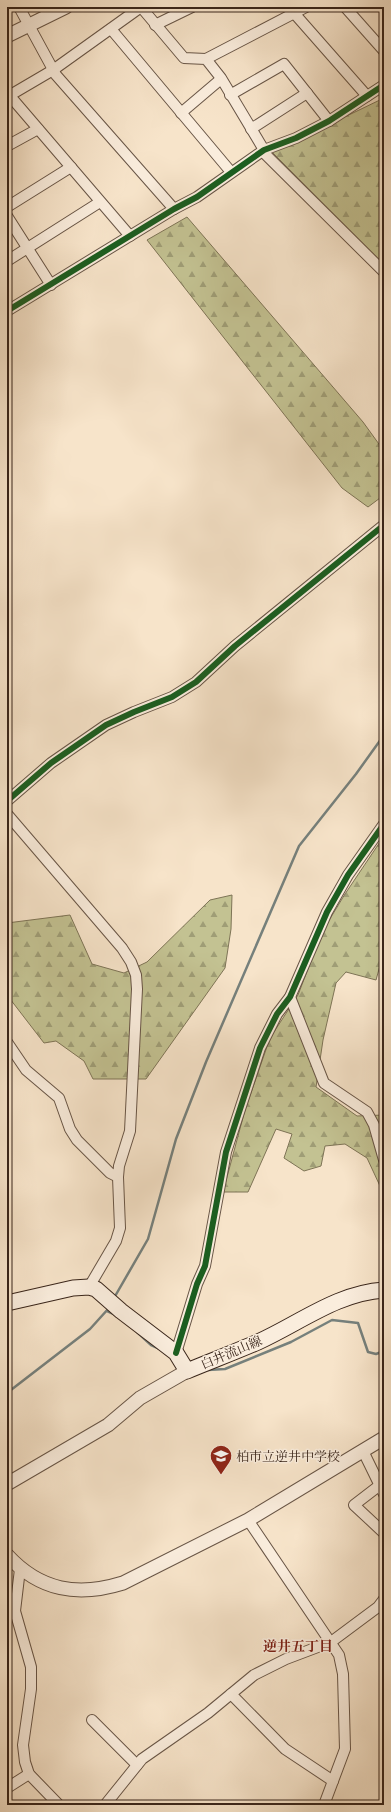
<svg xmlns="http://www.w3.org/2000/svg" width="391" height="1812" font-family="'Gentium Book Plus','Noto Serif JP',serif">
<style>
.forest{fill:url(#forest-firs);stroke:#7e7456}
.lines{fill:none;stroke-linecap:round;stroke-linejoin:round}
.stream{stroke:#76807c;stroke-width:2.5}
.minor-casing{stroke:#685546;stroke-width:12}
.tertiary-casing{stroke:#685546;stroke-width:15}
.secondary-casing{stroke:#39251a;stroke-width:17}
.minor{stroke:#faeddd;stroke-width:10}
.tertiary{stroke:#faeddd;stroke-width:13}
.secondary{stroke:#faeddd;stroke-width:15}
.cycleway-casing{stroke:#faeddd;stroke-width:8}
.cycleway{stroke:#1b5e20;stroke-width:6}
.labels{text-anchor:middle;stroke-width:3;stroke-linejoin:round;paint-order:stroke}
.street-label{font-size:13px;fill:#39251a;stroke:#faeddd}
.poi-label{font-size:13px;fill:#39251a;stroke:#faeddd;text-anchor:start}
.neighbourhood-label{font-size:14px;font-weight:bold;fill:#7a1f14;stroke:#faeddd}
</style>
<defs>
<pattern id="forest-firs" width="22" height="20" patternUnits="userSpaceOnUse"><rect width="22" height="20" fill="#c3c292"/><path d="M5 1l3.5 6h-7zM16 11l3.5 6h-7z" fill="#9f9d76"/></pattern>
</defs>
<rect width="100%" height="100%" fill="#f7e4ca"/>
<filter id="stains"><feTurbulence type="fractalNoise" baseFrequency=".005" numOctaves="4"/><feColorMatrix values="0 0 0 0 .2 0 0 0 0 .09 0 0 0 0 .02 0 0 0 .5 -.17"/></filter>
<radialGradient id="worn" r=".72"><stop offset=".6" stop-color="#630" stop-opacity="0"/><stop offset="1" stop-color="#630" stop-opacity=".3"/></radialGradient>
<g class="forest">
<path d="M 384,98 L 384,264 L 383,264 L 272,152 Z"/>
<path d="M 187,217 L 363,422 L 384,451 L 384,495 L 368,507 L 342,488 L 147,240 Z"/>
<path d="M 384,836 L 384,951 L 376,980 L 346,972 L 336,983 L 323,1040 L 316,1087 L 357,1116 L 384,1115 L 384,1204 L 380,1186 L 367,1158 L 345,1144 L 325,1146 L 321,1166 L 304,1171 L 284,1158 L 292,1134 L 276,1129 L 248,1192 L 223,1192 L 245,1110 L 270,1038 L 298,995 L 322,932 L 345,894 Z"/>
<path d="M 232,895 L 231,929 L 225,968 L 146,1079 L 93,1079 L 84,1061 L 56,1041 L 44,1043 L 7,995 L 7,923 L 70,915 L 92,964 L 124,973 L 147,962 L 210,900 Z"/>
</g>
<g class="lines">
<g class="stream">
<path d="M 114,1298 L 148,1239 L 176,1139 L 206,1062 L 299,846 L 356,774 L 384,735"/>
<path d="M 107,1311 L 116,1315"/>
<path d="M 137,1332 L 151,1345 L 160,1349"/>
<path d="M 208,1370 L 225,1369 L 291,1342 L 332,1320 L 358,1323 L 368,1352 L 376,1354 L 384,1351"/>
<path d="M 7,1393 L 90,1329 L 109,1308"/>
</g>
<g class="minor-casing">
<g id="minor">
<path d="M 19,7 L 56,75 L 174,209"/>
<path d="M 291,7 L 294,13 L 367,96"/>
<path d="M 345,7 L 384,51"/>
<path d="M 155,25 L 192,7"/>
<path d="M 111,29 L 231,172"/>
<path d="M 206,59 L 306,7"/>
<path d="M 230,95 L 284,64 L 329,121"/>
<path d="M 10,96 L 130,236"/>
<path d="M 7,97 L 53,70 L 141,7 L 184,58 L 206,59 L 221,78 L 264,150"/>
<path d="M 181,113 L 221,79"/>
<path d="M 251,129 L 307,93"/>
<path d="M 7,146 L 38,129"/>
<path d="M 262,151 L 384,272"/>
<path d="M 7,207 L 71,167"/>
<path d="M 7,216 L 51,285"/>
<path d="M 7,261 L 100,202"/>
<path d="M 7,311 L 174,209 L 197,197 L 264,150 L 296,138 L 329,121 L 384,85"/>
<path d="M 7,801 L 51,763 L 106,725 L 134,712 L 172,697 L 196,682 L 235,646 L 384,525"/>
<path d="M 7,814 L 122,948 L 131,962 L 136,975 L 137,989 L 130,1131 L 119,1166 L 118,1177"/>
<path d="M 290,997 L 324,1083 L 367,1112 L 374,1125 L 384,1160"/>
<path d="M 7,1042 L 26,1070 L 59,1098 L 70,1129 L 77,1140 L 110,1173 L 118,1177 L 120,1228 L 116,1241 L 89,1287"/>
<path d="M 176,1353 L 197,1284 L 205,1266 L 226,1152 L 260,1048 L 277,1014 L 290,997 L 327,912 L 348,875 L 384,824"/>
<path d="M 363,1451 L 384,1494"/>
<path d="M 380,1485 L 354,1505 L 384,1533"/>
<path d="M 248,1520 L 339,1655 L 343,1674 L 345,1749 L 324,1805"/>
<path d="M 20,1569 L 15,1611 L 31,1667 L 31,1689 L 23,1745 L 25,1762 L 29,1774 L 59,1805"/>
<path d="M 231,1694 L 285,1749 L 333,1781"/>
<path d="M 92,1720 L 137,1765"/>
<path d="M 7,1788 L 29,1774"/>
<path d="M 105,1805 L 142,1759 L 208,1713 L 254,1675 L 286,1659 L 331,1642 L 378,1607 L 384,1599"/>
</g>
</g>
<g class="tertiary-casing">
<g id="tertiary">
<path d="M 7,36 L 66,7"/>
<path d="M 7,1484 L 108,1425 L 140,1398 L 187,1371"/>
<path d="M 7,1555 C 40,1591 78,1597 123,1583 L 248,1520 L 384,1438"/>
</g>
</g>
<g class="secondary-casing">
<path id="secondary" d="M 7,1303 L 73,1288 L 89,1287 L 96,1289 L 121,1311 L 176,1353 L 187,1371 C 211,1361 235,1352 258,1342 C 300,1323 337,1293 384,1290"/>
</g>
<use href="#minor" class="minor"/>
<use href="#tertiary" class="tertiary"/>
<use href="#secondary" class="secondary"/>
<g class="cycleway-casing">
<g id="cycleway">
<path d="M 7,311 L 174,209 L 197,197 L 264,150 L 296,138 L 329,121 L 384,85"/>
<path d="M 7,801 L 51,763 L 106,725 L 134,712 L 172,697 L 196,682 L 235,646 L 384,525"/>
<path d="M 176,1353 L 197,1284 L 205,1266 L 226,1152 L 260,1048 L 277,1014 L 290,997 L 327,912 L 348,875 L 384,824"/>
</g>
</g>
<use href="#cycleway" class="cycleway"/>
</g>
<defs>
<g id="school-pin" transform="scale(1.15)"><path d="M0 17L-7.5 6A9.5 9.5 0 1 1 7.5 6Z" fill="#8f2418" stroke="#faeddd"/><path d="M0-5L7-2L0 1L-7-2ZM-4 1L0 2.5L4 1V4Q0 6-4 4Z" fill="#fff"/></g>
</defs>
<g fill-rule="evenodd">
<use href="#school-pin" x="221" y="1456"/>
</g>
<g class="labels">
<g class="street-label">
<text transform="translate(231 1352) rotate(-23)" y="5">白井流山線</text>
</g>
<g class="poi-label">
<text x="236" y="1461">柏市立逆井中学校</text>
</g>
<g class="neighbourhood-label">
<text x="298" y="1651">逆井五丁目</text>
</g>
</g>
<rect width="391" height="1812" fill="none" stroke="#f7e4ca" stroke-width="24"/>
<rect x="8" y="8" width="375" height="1796" fill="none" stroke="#39251a" stroke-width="2"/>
<rect x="12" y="12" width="367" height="1788" fill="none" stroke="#39251a"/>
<rect width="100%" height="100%" filter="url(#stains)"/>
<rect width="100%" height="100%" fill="url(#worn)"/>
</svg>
